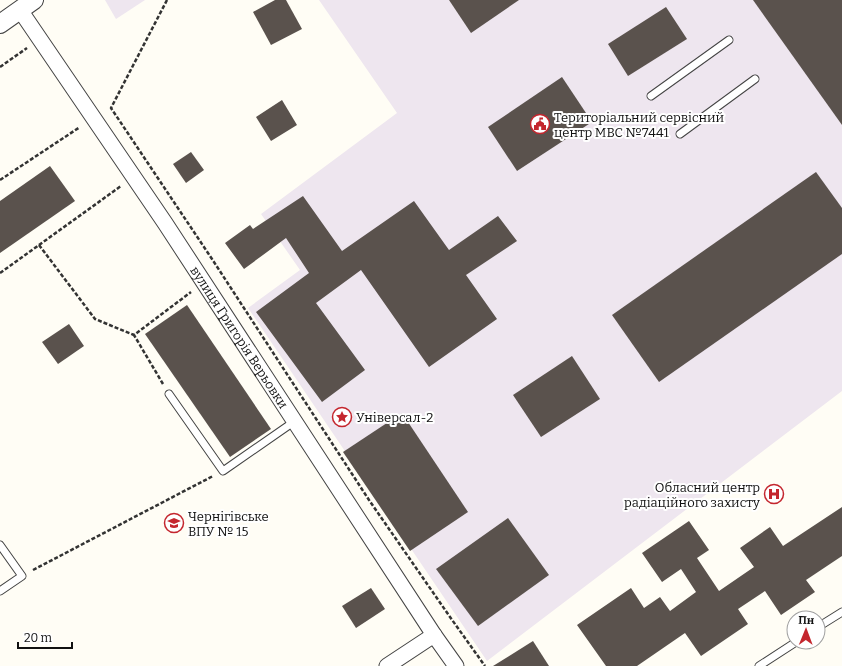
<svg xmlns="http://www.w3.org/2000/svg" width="842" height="666" font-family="Bitter,serif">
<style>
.industrial{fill:#eee6ef}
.building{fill:#5a524d}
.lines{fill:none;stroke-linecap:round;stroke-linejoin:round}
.service-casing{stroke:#444;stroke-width:9}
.minor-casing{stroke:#444;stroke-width:17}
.tertiary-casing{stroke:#444;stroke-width:20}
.path{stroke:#333;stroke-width:2.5;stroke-dasharray:4 2;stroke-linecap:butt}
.service{stroke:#fff;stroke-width:7}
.minor{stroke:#fff;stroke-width:15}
.tertiary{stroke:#fff;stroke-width:18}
.labels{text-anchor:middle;stroke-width:4;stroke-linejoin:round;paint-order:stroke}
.poi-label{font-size:13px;fill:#111;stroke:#fff;text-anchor:start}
.street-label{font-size:13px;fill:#111;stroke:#fff}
</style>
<rect width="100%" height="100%" fill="#fffdf5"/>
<g class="industrial">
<path d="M 105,0 L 145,0 L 116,19 Z"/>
<path d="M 319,0 L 842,0 L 842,391 L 487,661 L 248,308 L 300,270 L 261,214 L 397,113 Z"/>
</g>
<g class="building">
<path d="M 275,0 L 286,0 L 302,29 L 271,45 L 253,12 Z"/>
<path d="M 449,0 L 519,0 L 471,33 Z"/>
<path d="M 753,0 L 842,0 L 842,125 Z"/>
<path d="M 666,7 L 687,39 L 628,76 L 608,44 Z"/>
<path d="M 562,77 L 592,122 L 517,171 L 488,127 Z"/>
<path d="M 282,100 L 297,125 L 271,141 L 256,117 Z"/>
<path d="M 191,152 L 204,170 L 186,183 L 173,164 Z"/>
<path d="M 50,166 L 75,201 L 0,253 L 0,201 Z"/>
<path d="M 816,172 L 842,208 L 842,254 L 659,382 L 612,315 Z"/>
<path d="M 303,196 L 342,251 L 414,201 L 449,250 L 498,216 L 517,241 L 466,275 L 497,319 L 429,367 L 361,270 L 316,303 L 365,370 L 322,402 L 256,312 L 309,273 L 286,238 L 244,269 L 225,243 L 250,225 L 253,229 Z"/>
<path d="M 187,305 L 271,429 L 230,457 L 145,334 Z"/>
<path d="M 69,324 L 84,346 L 58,364 L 42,342 Z"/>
<path d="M 572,356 L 600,399 L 541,437 L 513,395 Z"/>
<path d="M 402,413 L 468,512 L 410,551 L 343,452 Z"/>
<path d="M 842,507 L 842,556 L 806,580 L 815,592 L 781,615 L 765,591 L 738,609 L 748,624 L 701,656 L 685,633 L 637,666 L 606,666 L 577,625 L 631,588 L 644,608 L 660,597 L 670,611 L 696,592 L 681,569 L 662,582 L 642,553 L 689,521 L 709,550 L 697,558 L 719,591 L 754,567 L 740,548 L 770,527 L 783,546 Z"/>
<path d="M 508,518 L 549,575 L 478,626 L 436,569 Z"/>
<path d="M 371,588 L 385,609 L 356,628 L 342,606 Z"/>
<path d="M 533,641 L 549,666 L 493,666 Z"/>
</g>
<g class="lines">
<g class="service-casing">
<g id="service">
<path d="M 651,96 L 729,40"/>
<path d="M 680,134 L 755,79"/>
<path d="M 169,394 L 223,471 L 295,421"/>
<path d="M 0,545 L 22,576 L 0,591"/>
<path d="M 818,627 L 842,612"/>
<path d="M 759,666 L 796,642"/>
</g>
</g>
<g class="minor-casing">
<g id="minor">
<path id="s1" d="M 20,10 L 165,223 L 434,635 L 456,666"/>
<path d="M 387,666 L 434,635"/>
</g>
</g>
<g class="tertiary-casing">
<path id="tertiary" d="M 0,24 L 34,0"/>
</g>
<g class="path">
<path d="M 167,0 L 111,108 L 212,259 L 369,500 L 450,617 L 485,666"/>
<path d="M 0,67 L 27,48"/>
<path d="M 0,180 L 80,127"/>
<path d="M 39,245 L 95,319 L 134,335"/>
<path d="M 0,273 L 121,186"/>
<path d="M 163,384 L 134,335 L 191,292"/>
<path d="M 33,570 L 213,476"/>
</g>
<use href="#service" class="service"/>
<use href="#minor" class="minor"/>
<use href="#tertiary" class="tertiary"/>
</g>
<defs>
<g id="civic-ring" transform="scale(1)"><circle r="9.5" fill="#fff" stroke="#c4262e" stroke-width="1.5"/><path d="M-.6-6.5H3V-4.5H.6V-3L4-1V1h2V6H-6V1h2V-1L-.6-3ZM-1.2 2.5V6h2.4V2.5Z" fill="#c4262e"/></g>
<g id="sight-ring" transform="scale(1)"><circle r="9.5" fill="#fff" stroke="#c4262e" stroke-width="1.5"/><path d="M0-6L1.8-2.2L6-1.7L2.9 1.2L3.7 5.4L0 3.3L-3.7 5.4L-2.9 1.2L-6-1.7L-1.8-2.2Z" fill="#c4262e"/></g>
<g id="hospital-ring" transform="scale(1)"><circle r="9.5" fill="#fff" stroke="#c4262e" stroke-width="1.5"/><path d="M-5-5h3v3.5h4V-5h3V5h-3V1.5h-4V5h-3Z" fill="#c4262e"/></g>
<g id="university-ring" transform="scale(1)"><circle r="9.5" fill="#fff" stroke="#c4262e" stroke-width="1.5"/><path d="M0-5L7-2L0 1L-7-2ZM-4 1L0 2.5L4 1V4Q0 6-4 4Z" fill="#c4262e"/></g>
</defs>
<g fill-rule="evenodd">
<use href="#civic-ring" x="540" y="124"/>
<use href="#sight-ring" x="342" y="417"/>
<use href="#hospital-ring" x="774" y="494"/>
<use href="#university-ring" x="174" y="523"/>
</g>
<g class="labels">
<g class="poi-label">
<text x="554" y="122">Територіальний сервісний<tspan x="554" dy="15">центр МВС №7441</tspan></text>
<text x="356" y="422">Універсал-2</text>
<text x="760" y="492" text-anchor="end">Обласний центр<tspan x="760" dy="15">радіаційного захисту</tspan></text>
<text x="188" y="521">Чернігівське<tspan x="188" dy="15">ВПУ № 15</tspan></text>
</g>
<g class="street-label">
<text dy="5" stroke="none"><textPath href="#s1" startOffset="394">вулиця Григорія Верьовки</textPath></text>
</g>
</g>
<g transform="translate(806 630) rotate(1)"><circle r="19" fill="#ffffff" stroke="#a0a0a0"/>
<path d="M0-3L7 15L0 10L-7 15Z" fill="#c4262e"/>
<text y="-6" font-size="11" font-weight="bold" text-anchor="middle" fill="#111111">Пн</text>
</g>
<path d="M18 642v6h54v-6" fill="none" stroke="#111111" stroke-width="2"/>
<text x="24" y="642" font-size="12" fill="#111111" stroke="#ffffff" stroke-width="3" paint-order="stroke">20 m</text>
</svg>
